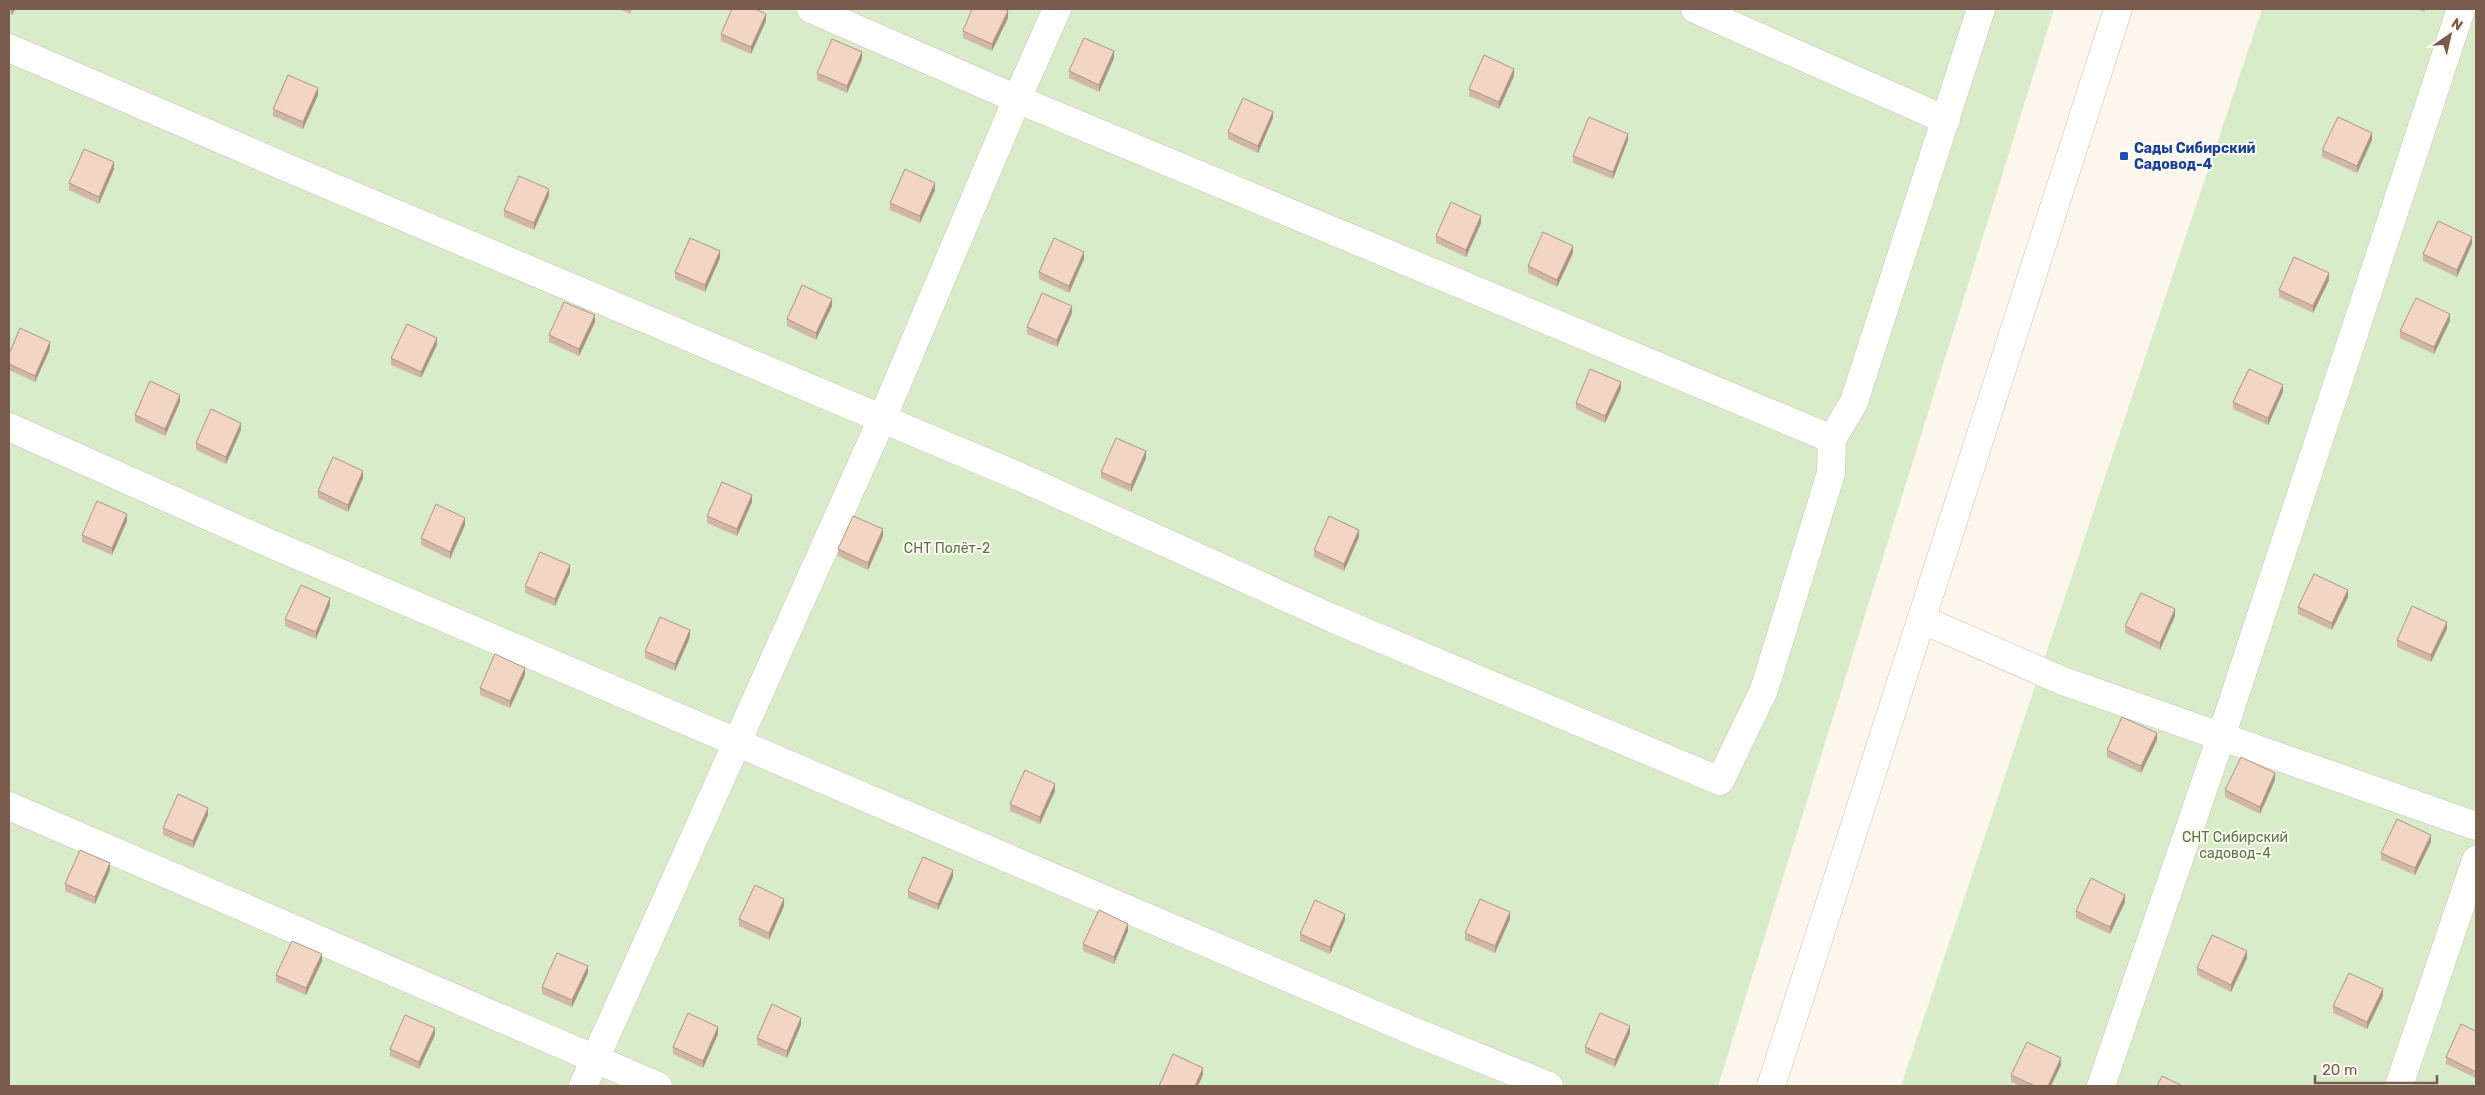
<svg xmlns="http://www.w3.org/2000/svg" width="2485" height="1095" font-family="Rubik,sans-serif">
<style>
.garden{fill:#d8ecc9}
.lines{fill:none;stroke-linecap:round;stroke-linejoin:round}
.minor-casing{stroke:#d1beb0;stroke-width:29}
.minor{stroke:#fff;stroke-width:28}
.wall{fill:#d1b7a8}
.shaded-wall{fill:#aa9588}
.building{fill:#f3d5c3;stroke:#aa9588}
.transit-dot{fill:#1a4fb4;stroke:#fffaf3;stroke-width:2}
.labels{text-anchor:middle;stroke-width:4;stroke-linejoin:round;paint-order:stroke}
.transit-label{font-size:14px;font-weight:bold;fill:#164399;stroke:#fffaf3;text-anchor:start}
.park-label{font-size:14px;fill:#537a41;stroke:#fffaf3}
</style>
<rect width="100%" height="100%" fill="#fdf6ec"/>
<g class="garden">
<path d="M 9,9 L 2054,9 L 1718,1086 L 9,1086 Z"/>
<path d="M 2262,9 L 2476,9 L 2476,1086 L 1901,1086 Z"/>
</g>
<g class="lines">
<g class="minor-casing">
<g id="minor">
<path d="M 811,9 L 1017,99 L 1832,439"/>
<path d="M 1695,9 L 1946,120"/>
<path d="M 9,48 L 290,169 L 1018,476 L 1334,619 L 1720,781 L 1764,690 L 1831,473 L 1832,439 L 1854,402 L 1981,9"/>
<path d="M 9,427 L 253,536 L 1420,1034 L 1549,1086"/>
<path d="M 1921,619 L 2063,681 L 2476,826"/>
<path d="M 9,806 L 658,1086"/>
<path d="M 583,1086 L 882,419 L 1017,99 L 1057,9"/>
<path d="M 1771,1086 L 2118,9"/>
<path d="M 2101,1086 L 2221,737 L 2461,9"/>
<path d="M 2399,1086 L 2476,860"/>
</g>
</g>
<use href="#minor" class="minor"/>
</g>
<g class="wall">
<path d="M 9,9 L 15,9 L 12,15 L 9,13 Z"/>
<path d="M 619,9 L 632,9 L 630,14 Z"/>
<path d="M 2418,9 L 2426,9 L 2424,12 Z"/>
<path d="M 1008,18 L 992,51 L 963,38 L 963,31 Z"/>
<path d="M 766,21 L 751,54 L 721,41 L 721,34 Z"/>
<path d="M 1114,58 L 1099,92 L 1069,78 L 1069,71 Z"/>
<path d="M 862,59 L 847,93 L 817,80 L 817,73 Z"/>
<path d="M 1514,76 L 1499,109 L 1469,96 L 1469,89 Z"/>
<path d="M 318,95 L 303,129 L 273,116 L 273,109 Z"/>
<path d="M 1273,118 L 1258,153 L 1228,139 L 1228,132 Z"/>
<path d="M 1628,140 L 1613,179 L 1573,163 L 1573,156 Z"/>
<path d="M 2372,140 L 2357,173 L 2322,157 L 2322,150 Z"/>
<path d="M 114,169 L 99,204 L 69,190 L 69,183 Z"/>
<path d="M 935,190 L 920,223 L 890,210 L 890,203 Z"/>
<path d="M 549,196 L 534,230 L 504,217 L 504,210 Z"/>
<path d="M 1481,223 L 1466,257 L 1436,243 L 1436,236 Z"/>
<path d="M 2472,244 L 2457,277 L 2423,261 L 2423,254 Z"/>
<path d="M 1573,253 L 1557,287 L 1528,273 L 1528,266 Z"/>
<path d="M 720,258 L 705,292 L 675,279 L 675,272 Z"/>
<path d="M 1084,259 L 1069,293 L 1039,279 L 1039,272 Z"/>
<path d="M 2329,280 L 2313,313 L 2279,297 L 2279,290 Z"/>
<path d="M 832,306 L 816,340 L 787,326 L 787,319 Z"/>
<path d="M 1072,313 L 1057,347 L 1027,334 L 1027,327 Z"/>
<path d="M 2450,321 L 2434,354 L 2400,338 L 2400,331 Z"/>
<path d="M 595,322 L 579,356 L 549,342 L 549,335 Z"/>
<path d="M 437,345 L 421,378 L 391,365 L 391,358 Z"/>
<path d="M 50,349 L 35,382 L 9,370 L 9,354 Z"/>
<path d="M 1621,389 L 1605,423 L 1576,409 L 1576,403 Z"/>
<path d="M 2283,392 L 2268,425 L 2233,409 L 2233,402 Z"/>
<path d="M 180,402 L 165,436 L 135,422 L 135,415 Z"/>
<path d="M 241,430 L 226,464 L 196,450 L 196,443 Z"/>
<path d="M 1146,458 L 1131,492 L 1101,478 L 1101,472 Z"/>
<path d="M 363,478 L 348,512 L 318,498 L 318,491 Z"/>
<path d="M 752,502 L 737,536 L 707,523 L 707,516 Z"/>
<path d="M 127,521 L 112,555 L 82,542 L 82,535 Z"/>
<path d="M 465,525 L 450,559 L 421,545 L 421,538 Z"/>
<path d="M 883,536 L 868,570 L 838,556 L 838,549 Z"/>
<path d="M 1359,537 L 1344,571 L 1314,557 L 1314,550 Z"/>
<path d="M 570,572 L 555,606 L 525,593 L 525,586 Z"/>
<path d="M 2348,597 L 2332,630 L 2298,614 L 2298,607 Z"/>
<path d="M 330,605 L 316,639 L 285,626 L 285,619 Z"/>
<path d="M 2175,616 L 2160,650 L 2125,633 L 2125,626 Z"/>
<path d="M 2447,629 L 2431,662 L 2397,647 L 2397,640 Z"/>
<path d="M 690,637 L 675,671 L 645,658 L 645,651 Z"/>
<path d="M 525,675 L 510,708 L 480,695 L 480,688 Z"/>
<path d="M 2157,740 L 2141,773 L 2107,757 L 2107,750 Z"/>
<path d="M 2275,780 L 2260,814 L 2225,797 L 2225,790 Z"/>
<path d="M 1055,791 L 1040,824 L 1010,811 L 1010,804 Z"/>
<path d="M 208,815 L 193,848 L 163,835 L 163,828 Z"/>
<path d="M 2431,842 L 2415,875 L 2381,860 L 2381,853 Z"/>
<path d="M 110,870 L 95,904 L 65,891 L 65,884 Z"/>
<path d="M 953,877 L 938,910 L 908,898 L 908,891 Z"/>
<path d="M 2125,902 L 2110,934 L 2076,918 L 2076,911 Z"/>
<path d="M 784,906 L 769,940 L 739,926 L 739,919 Z"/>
<path d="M 1510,919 L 1495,953 L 1465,940 L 1465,933 Z"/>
<path d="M 1345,920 L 1330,954 L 1300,941 L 1300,934 Z"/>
<path d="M 1128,931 L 1114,964 L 1083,951 L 1083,944 Z"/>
<path d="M 2247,958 L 2231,992 L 2197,975 L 2197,968 Z"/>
<path d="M 322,961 L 306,995 L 276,982 L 276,975 Z"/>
<path d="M 588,973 L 572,1007 L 542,994 L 542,987 Z"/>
<path d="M 2383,996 L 2367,1029 L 2333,1013 L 2333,1006 Z"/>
<path d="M 801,1025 L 787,1058 L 757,1045 L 757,1038 Z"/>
<path d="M 2476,1031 L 2476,1078 L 2446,1064 L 2446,1057 Z"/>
<path d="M 1630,1033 L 1615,1067 L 1585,1053 L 1585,1047 Z"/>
<path d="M 718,1034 L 703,1068 L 673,1054 L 673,1047 Z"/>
<path d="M 435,1035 L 419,1069 L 390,1056 L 390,1049 Z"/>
<path d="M 2061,1065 L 2051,1086 L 2021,1086 L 2011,1082 L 2011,1075 Z"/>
</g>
<g class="shaded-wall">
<path d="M 12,9 L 15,9 L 12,15 Z"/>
<path d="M 1008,11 L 1008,18 L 992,51 L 992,44 Z"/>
<path d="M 766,14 L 766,21 L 751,54 L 751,47 Z"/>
<path d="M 1114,51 L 1114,58 L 1099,92 L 1099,85 Z"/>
<path d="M 862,52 L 862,59 L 847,93 L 847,86 Z"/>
<path d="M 1514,69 L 1514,76 L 1499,109 L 1499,102 Z"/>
<path d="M 318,88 L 318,95 L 303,129 L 303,122 Z"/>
<path d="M 1273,112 L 1273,118 L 1258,153 L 1258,146 Z"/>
<path d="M 2372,133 L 2372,140 L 2357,173 L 2357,166 Z"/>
<path d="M 1628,134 L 1628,140 L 1613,179 L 1613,172 Z"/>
<path d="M 114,162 L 114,169 L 99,204 L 99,197 Z"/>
<path d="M 935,183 L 935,190 L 920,223 L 920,216 Z"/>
<path d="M 549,189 L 549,196 L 534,230 L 534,223 Z"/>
<path d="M 1481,216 L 1481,223 L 1466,257 L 1466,250 Z"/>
<path d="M 2472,237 L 2472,244 L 2457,277 L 2457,270 Z"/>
<path d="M 1573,246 L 1573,253 L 1557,287 L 1557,280 Z"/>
<path d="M 720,251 L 720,258 L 705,292 L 705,285 Z"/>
<path d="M 1084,252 L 1084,259 L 1069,293 L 1069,286 Z"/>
<path d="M 2329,273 L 2329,280 L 2313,313 L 2313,306 Z"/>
<path d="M 832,299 L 832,306 L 816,340 L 816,333 Z"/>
<path d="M 1072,306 L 1072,313 L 1057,347 L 1057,340 Z"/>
<path d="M 2450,314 L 2450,321 L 2434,354 L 2434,347 Z"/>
<path d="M 595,315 L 595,322 L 579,356 L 579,349 Z"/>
<path d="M 437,338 L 437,345 L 421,378 L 421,372 Z"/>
<path d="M 50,342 L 50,349 L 35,382 L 35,376 Z"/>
<path d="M 1621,382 L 1621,389 L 1605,423 L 1605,416 Z"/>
<path d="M 2283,385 L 2283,392 L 2268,425 L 2268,418 Z"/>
<path d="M 180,395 L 180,402 L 165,436 L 165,429 Z"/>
<path d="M 241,423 L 241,430 L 226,464 L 226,457 Z"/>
<path d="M 1146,451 L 1146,458 L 1131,492 L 1131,485 Z"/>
<path d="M 363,471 L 363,478 L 348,512 L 348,505 Z"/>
<path d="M 752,495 L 752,502 L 737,536 L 737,529 Z"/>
<path d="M 127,514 L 127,521 L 112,555 L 112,548 Z"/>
<path d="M 465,518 L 465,525 L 450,559 L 450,552 Z"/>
<path d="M 883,529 L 883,536 L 868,570 L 868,563 Z"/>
<path d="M 1359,530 L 1359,537 L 1344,571 L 1344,564 Z"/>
<path d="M 570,565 L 570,572 L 555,606 L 555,599 Z"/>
<path d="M 2348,590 L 2348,597 L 2332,630 L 2332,623 Z"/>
<path d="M 330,598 L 330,605 L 316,639 L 316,632 Z"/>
<path d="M 2175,609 L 2175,616 L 2160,650 L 2160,643 Z"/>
<path d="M 2447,622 L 2447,629 L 2431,662 L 2431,655 Z"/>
<path d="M 690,630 L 690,637 L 675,671 L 675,664 Z"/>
<path d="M 525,668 L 525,675 L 510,708 L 510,701 Z"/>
<path d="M 2157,733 L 2157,740 L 2141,773 L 2141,766 Z"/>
<path d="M 2275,773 L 2275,780 L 2260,814 L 2260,807 Z"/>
<path d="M 1055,784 L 1055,791 L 1040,824 L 1040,817 Z"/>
<path d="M 208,808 L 208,815 L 193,848 L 193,841 Z"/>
<path d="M 2431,835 L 2431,842 L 2415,875 L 2415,868 Z"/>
<path d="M 110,863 L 110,870 L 95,904 L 95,897 Z"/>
<path d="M 953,870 L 953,877 L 938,910 L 938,904 Z"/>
<path d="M 2125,895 L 2125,902 L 2110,934 L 2110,927 Z"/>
<path d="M 784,899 L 784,906 L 769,940 L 769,933 Z"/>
<path d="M 1510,912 L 1510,919 L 1495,953 L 1495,946 Z"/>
<path d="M 1345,914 L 1345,920 L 1330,954 L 1330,947 Z"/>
<path d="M 1128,924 L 1128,931 L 1114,964 L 1114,957 Z"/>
<path d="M 2247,951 L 2247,958 L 2231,992 L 2231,985 Z"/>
<path d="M 322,954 L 322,961 L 306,995 L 306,988 Z"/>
<path d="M 588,966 L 588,973 L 572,1007 L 572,1000 Z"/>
<path d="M 2383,989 L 2383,996 L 2367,1029 L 2367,1022 Z"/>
<path d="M 801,1018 L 801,1025 L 787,1058 L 787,1051 Z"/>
<path d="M 1630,1026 L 1630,1033 L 1615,1067 L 1615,1060 Z"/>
<path d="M 718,1027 L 718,1034 L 703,1068 L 703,1061 Z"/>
<path d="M 435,1028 L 435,1035 L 419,1069 L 419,1062 Z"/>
<path d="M 2061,1058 L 2061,1065 L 2051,1086 L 2048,1086 Z"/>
<path d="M 1203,1068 L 1203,1075 L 1198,1086 L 1195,1086 Z"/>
</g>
<g class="building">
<path d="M 732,9 L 755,9 L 766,14 L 751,47 L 721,34 Z"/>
<path d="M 972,9 L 1004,9 L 1008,11 L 992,44 L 963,31 Z"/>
<path d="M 1084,38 L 1114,51 L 1099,85 L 1069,71 Z"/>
<path d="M 832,39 L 862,52 L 847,86 L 817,73 Z"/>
<path d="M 1484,55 L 1514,69 L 1499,102 L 1469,89 Z"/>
<path d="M 288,75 L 318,88 L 303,122 L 273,109 Z"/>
<path d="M 1243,98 L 1273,112 L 1258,146 L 1228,132 Z"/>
<path d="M 1589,117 L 1628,134 L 1613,172 L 1573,156 Z"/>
<path d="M 2338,117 L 2372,133 L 2357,166 L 2322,150 Z"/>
<path d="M 84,149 L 114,162 L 99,197 L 69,183 Z"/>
<path d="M 905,169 L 935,183 L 920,216 L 890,203 Z"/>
<path d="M 519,176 L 549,189 L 534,223 L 504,210 Z"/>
<path d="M 1451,202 L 1481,216 L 1466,250 L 1436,236 Z"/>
<path d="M 2438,221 L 2472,237 L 2457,270 L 2423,254 Z"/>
<path d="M 1543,232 L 1573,246 L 1557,280 L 1528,266 Z"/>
<path d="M 690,238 L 720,251 L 705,285 L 675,272 Z"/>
<path d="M 1054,238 L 1084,252 L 1069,286 L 1039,272 Z"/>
<path d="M 2294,257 L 2329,273 L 2313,306 L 2279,290 Z"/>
<path d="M 802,285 L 832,299 L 816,333 L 787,319 Z"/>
<path d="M 1042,293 L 1072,306 L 1057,340 L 1027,327 Z"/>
<path d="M 2416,298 L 2450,314 L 2434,347 L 2400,331 Z"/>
<path d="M 564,302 L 595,315 L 579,349 L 549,335 Z"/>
<path d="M 407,324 L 437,338 L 421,372 L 391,358 Z"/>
<path d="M 20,328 L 50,342 L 35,376 L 9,364 L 9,354 Z"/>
<path d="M 1590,369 L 1621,382 L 1605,416 L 1576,403 Z"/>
<path d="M 2249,369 L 2283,385 L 2268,418 L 2233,402 Z"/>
<path d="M 150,381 L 180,395 L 165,429 L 135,415 Z"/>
<path d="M 211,409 L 241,423 L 226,457 L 196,443 Z"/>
<path d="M 1116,438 L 1146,451 L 1131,485 L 1101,472 Z"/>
<path d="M 333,457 L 363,471 L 348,505 L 318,491 Z"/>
<path d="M 722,482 L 752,495 L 737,529 L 707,516 Z"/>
<path d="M 97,501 L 127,514 L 112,548 L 82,535 Z"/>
<path d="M 436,504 L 465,518 L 450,552 L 421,538 Z"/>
<path d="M 853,516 L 883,529 L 868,563 L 838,549 Z"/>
<path d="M 1329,516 L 1359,530 L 1344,564 L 1314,550 Z"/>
<path d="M 540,552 L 570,565 L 555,599 L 525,586 Z"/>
<path d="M 2314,574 L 2348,590 L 2332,623 L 2298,607 Z"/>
<path d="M 301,585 L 330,598 L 316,632 L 285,619 Z"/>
<path d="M 2141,593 L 2175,609 L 2160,643 L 2125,626 Z"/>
<path d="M 2412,606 L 2447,622 L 2431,655 L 2397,640 Z"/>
<path d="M 660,617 L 690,630 L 675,664 L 645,651 Z"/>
<path d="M 495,654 L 525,668 L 510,701 L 480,688 Z"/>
<path d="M 2122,717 L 2157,733 L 2141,766 L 2107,750 Z"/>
<path d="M 2241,757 L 2275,773 L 2260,807 L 2225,790 Z"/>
<path d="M 1025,770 L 1055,784 L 1040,817 L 1010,804 Z"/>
<path d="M 178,794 L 208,808 L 193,841 L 163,828 Z"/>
<path d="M 2397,819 L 2431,835 L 2415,868 L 2381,853 Z"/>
<path d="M 80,850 L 110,863 L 95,897 L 65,884 Z"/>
<path d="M 923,857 L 953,870 L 938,904 L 908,891 Z"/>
<path d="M 2091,878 L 2125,895 L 2110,927 L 2076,911 Z"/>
<path d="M 755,885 L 784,899 L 769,933 L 739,919 Z"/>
<path d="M 1480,899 L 1510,912 L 1495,946 L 1465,933 Z"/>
<path d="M 1315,900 L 1345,914 L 1330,947 L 1300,934 Z"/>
<path d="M 1099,910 L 1128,924 L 1114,957 L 1083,944 Z"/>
<path d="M 2212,935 L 2247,951 L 2231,985 L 2197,968 Z"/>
<path d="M 292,941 L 322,954 L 306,988 L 276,975 Z"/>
<path d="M 557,953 L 588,966 L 572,1000 L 542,987 Z"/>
<path d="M 2349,973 L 2383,989 L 2367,1022 L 2333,1006 Z"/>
<path d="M 772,1004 L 801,1018 L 787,1051 L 757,1038 Z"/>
<path d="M 688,1013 L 718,1027 L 703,1061 L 673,1047 Z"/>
<path d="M 1600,1013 L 1630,1026 L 1615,1060 L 1585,1047 Z"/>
<path d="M 405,1015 L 435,1028 L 419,1062 L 390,1049 Z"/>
<path d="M 2461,1024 L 2476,1031 L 2476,1072 L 2446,1057 Z"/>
<path d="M 2027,1042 L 2061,1058 L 2048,1086 L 2035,1086 L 2011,1075 Z"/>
<path d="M 1173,1054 L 1203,1068 L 1195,1086 L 1159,1086 Z"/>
<path d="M 2162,1076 L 2183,1086 L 2157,1086 Z"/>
</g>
<rect class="transit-dot" x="2119" y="151" width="10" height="10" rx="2.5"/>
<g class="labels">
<g class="transit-label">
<text x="2134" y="153">Сады Сибирский<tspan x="2134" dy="16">Садовод-4</tspan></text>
</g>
<g class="park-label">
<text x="947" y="553">СНТ Полёт-2</text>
<text x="2235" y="842">СНТ Сибирский<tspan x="2235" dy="16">садовод-4</tspan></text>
</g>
</g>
<rect width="2485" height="1095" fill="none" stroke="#7a5c4d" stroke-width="20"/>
<g transform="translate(2450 35) rotate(34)" stroke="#fffaf3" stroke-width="4" paint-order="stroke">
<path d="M0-4L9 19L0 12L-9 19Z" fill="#7a5c4d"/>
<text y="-8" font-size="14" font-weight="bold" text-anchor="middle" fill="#7a5c4d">N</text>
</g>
<path d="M2315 1075v8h122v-8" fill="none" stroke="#7a5c4d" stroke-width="2.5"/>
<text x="2322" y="1075" font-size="15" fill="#7a5c4d" stroke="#fffaf3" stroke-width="4" paint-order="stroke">20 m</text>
</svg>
